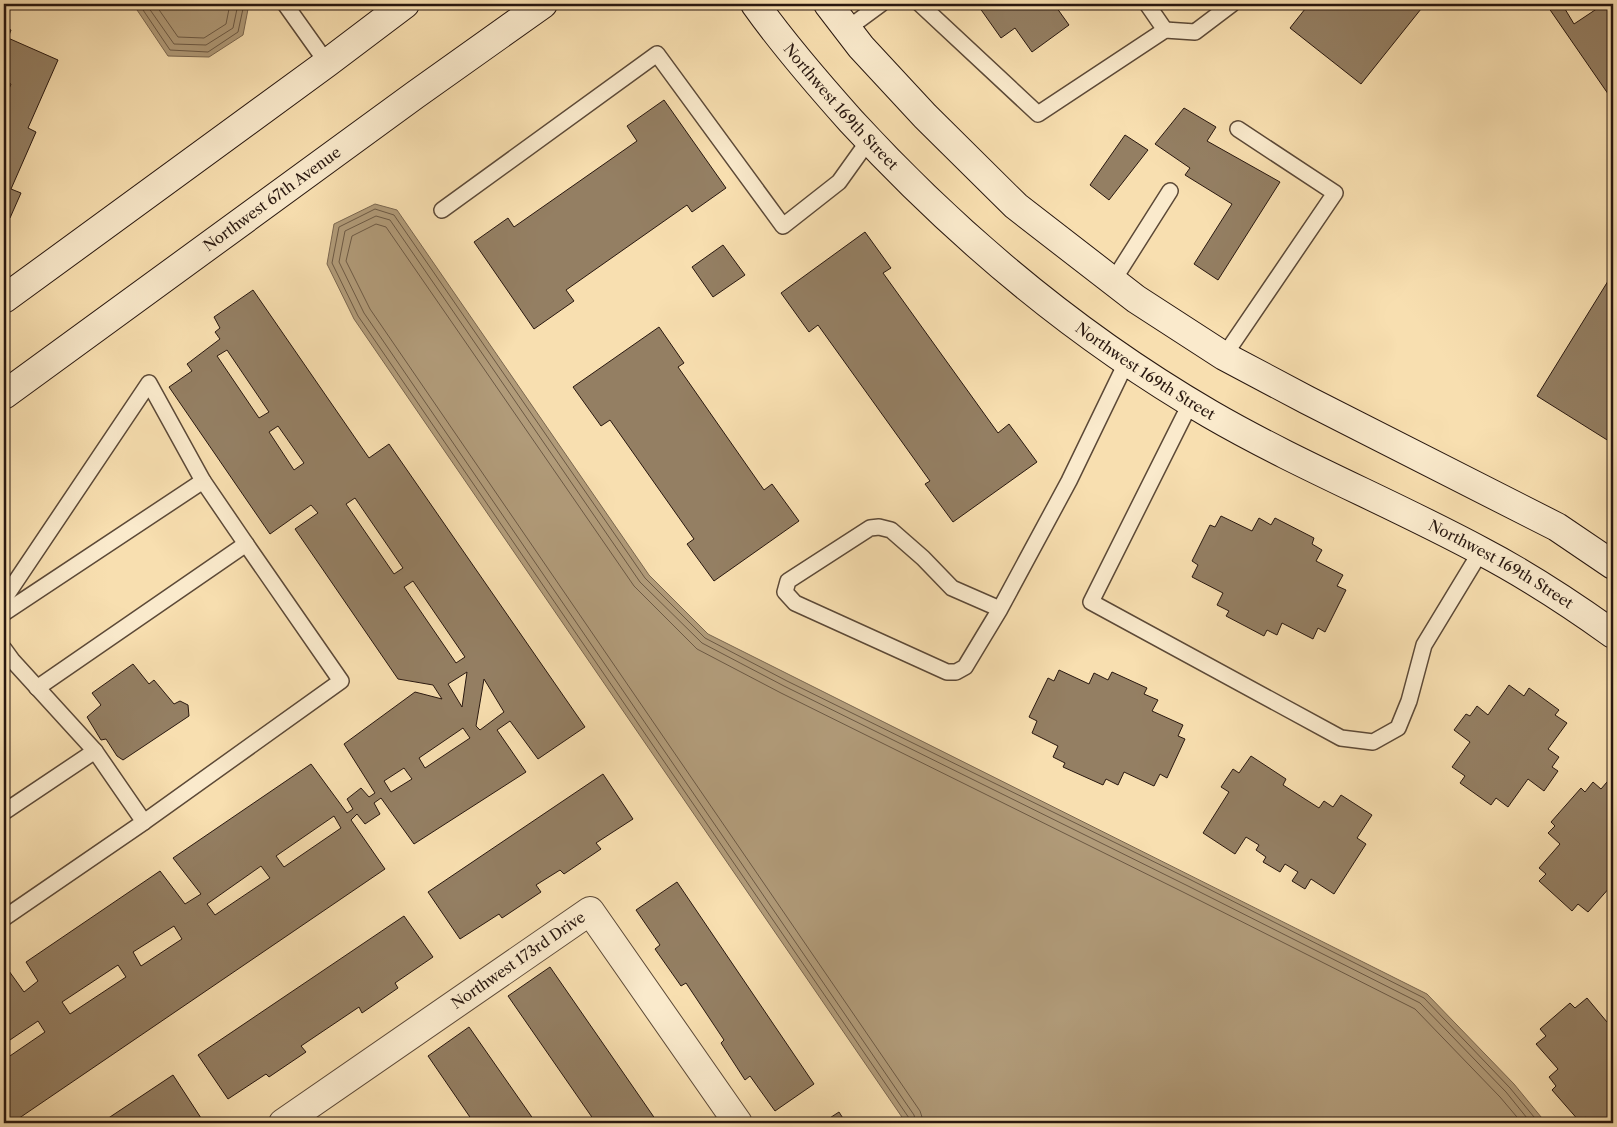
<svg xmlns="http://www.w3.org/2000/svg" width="1617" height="1127" font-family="'Libre Caslon Text',serif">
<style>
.water{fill:#b19b79;stroke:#7a664f}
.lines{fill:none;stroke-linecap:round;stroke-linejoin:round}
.shore{stroke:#6c5944;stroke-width:1}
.building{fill:#947f63;stroke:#28170f;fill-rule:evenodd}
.lane-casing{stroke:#5c4937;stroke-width:18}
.street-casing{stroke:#5c4937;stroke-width:30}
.secondary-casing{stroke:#28170f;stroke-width:30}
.lane{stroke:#faeacc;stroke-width:15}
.street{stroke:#faeacc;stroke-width:28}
.secondary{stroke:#faeacc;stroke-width:28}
.labels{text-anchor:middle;stroke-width:4;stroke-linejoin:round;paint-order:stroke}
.street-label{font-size:15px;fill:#28170f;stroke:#faeacc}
</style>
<rect width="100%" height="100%" fill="#f8dfb0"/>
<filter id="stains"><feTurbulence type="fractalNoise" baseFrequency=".004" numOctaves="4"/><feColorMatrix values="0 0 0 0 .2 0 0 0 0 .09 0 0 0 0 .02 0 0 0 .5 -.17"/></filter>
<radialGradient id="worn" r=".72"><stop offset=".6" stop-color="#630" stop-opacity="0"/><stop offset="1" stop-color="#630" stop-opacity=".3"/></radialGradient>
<g class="water">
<path d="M 133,4 L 249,4 L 243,35 L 209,57 L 168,56 Z"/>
<path d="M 375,204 L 397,210 L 649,575 L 708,634 L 1427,994 L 1514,1084 L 1546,1123 L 906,1123 L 354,319 L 327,264 L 334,224 Z"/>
</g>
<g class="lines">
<g class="shore">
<path d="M 139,4 L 170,50 L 208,52 L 238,32 L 244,4"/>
<path d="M 146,4 L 174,44 L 206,45 L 233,28 L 238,4"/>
<path d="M 155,4 L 178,37 L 204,38 L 226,24 L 230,4"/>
<path d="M 910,1123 L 909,1118 L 358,316 L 332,263 L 339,227 L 375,209 L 394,215 L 645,578 L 705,638 L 787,681 L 1191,880 L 1424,998 L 1510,1088 L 1539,1123"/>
<path d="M 916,1123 L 914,1115 L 364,313 L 339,262 L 345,231 L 376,216 L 390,220 L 640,582 L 702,643 L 784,686 L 1188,886 L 1420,1003 L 1506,1092 L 1531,1123"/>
<path d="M 924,1123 L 920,1111 L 370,309 L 346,261 L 352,236 L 376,224 L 386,227 L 634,586 L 697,649 L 781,693 L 1185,893 L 1415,1009 L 1500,1097 L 1522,1123"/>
</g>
</g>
<g class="building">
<path d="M 977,4 L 1054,4 L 1069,25 L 1032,52 L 1015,28 L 1001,38 Z"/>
<path d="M 1309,4 L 1425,4 L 1361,84 L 1290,28 Z"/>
<path d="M 1546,4 L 1562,4 L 1574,24 L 1604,4 L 1613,4 L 1613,101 Z"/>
<path d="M 4,27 L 11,30 L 8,38 L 58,60 L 28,128 L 36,132 L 11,189 L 21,193 L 10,218 L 4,215 L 4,101 L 11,84 L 4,81 Z"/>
<path d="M 664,100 L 726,188 L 692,212 L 687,205 L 566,290 L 574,301 L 534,329 L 474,242 L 508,218 L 514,227 L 637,141 L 627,126 Z"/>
<path d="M 1184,108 L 1216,127 L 1207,141 L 1280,182 L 1218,280 L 1194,264 L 1232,204 L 1185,175 L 1190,168 L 1155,144 Z"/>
<path d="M 1125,135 L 1148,150 L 1109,200 L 1090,185 Z"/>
<path d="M 865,232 L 891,268 L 883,273 L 998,433 L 1009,424 L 1037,462 L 953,522 L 925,484 L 930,481 L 818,325 L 809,332 L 781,293 Z"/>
<path d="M 723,245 L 745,275 L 713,297 L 692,267 Z"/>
<path d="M 1613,273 L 1613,440 L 1612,443 L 1537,396 Z"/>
<path d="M 253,290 L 369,458 L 389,444 L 585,727 L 538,759 L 510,721 L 497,730 L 526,772 L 414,844 L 381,798 L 374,803 L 380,814 L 365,824 L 357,814 L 351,820 L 385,869 L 12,1123 L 4,1123 L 4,1060 L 45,1032 L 38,1021 L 4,1044 L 4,975 L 9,971 L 24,992 L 38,981 L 26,962 L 160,871 L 185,904 L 201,894 L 173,858 L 311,764 L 347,813 L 353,809 L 347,799 L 361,788 L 369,797 L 375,793 L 344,744 L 415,692 L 442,699 L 433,685 L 398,679 L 295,529 L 318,513 L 311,505 L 270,534 L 169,387 L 192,371 L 187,364 L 220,339 L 215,332 L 220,328 L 214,317 ZM 227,350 L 269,412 L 259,418 L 217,356 ZM 278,426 L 304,463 L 294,470 L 269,432 ZM 355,498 L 403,568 L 394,574 L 346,504 ZM 413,581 L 465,657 L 456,663 L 404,587 ZM 467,672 L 462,707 L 448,684 ZM 484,679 L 504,712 L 480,730 L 476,726 ZM 463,728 L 470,738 L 425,768 L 419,758 ZM 404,768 L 412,779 L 391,792 L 384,781 ZM 334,816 L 341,828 L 284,867 L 276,856 ZM 261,866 L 270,878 L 215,915 L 207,904 ZM 174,926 L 182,939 L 141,966 L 133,952 ZM 118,965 L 126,977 L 70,1014 L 62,1002 Z"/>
<path d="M 659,327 L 684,363 L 678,367 L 764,490 L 772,484 L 799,521 L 714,581 L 687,544 L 694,539 L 610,420 L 601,426 L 573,387 Z"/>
<path d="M 1221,516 L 1252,531 L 1259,518 L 1271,525 L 1275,518 L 1314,538 L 1312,544 L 1322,550 L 1316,561 L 1343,575 L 1337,586 L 1346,590 L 1325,632 L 1318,628 L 1313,639 L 1282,623 L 1277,635 L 1267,630 L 1264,636 L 1226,616 L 1229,611 L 1217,605 L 1223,593 L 1192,577 L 1198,565 L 1192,561 L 1210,525 L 1215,527 Z"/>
<path d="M 133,664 L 149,684 L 154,680 L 174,704 L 180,701 L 188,705 L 189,716 L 123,760 L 117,756 L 106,739 L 101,740 L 87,717 L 101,705 L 92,693 Z"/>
<path d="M 1059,670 L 1089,684 L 1094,673 L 1108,680 L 1112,672 L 1147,688 L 1144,694 L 1158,700 L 1152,711 L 1183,725 L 1178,736 L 1185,739 L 1167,778 L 1160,774 L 1154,786 L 1124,772 L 1118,785 L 1106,779 L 1103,785 L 1063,767 L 1065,763 L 1053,757 L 1058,746 L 1032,733 L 1037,721 L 1029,717 L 1048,678 L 1054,681 Z"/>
<path d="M 1509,685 L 1524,696 L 1529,688 L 1559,710 L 1555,715 L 1567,723 L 1548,749 L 1559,757 L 1552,767 L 1558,771 L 1544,791 L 1528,779 L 1508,807 L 1496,798 L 1491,805 L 1460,783 L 1465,776 L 1452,767 L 1470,742 L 1454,730 L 1466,714 L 1470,716 L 1477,706 L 1488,715 Z"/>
<path d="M 1251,756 L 1286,779 L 1283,785 L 1319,808 L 1324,801 L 1333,807 L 1341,795 L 1372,815 L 1357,838 L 1366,844 L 1334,894 L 1311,879 L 1305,889 L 1292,881 L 1298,872 L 1285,864 L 1280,872 L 1263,862 L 1266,857 L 1256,850 L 1259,845 L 1246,837 L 1235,854 L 1203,833 L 1229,792 L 1221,787 L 1233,769 L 1239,773 Z"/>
<path d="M 603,774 L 633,819 L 596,843 L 601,849 L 564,874 L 560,870 L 536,885 L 541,892 L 502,918 L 499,914 L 460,939 L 428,892 Z"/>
<path d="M 1613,775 L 1613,889 L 1611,886 L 1588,912 L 1578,904 L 1572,911 L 1539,881 L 1546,874 L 1539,868 L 1560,844 L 1548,833 L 1555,826 L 1551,822 L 1581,788 L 1585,792 L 1593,782 L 1601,789 Z"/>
<path d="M 677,882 L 814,1084 L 775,1111 L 750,1076 L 745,1080 L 721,1043 L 724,1040 L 686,983 L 681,986 L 655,949 L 660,945 L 636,910 Z"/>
<path d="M 404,916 L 433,957 L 395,983 L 398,988 L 362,1013 L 359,1007 L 301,1046 L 306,1052 L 269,1077 L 266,1074 L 228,1099 L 198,1055 Z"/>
<path d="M 550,967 L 658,1123 L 596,1123 L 508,996 Z"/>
<path d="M 1587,998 L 1607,1022 L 1613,1016 L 1613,1123 L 1607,1123 L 1604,1120 L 1600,1123 L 1591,1123 L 1586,1117 L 1580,1122 L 1552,1090 L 1556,1086 L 1549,1077 L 1558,1069 L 1536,1044 L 1546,1036 L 1540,1029 L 1570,1003 L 1575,1008 Z"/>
<path d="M 469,1027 L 536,1123 L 474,1123 L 428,1056 Z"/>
<path d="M 173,1075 L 201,1118 L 194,1123 L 101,1123 Z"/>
<path d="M 839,1112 L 846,1123 L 822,1123 Z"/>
</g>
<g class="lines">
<g class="lane-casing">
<g id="lane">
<path d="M 285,4 L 327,63"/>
<path d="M 920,4 L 1038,114 L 1165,30 L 1195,32 L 1232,4"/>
<path d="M 1147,4 L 1165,30"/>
<path d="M 847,29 L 881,4"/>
<path d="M 442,210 L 657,54 L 783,226 L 839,182 L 869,140"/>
<path d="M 1113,281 L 1170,191"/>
<path d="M 1224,356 L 1335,193 L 1238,129"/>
<path d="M 1191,402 L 1091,602 L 1341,738 L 1373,742 L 1398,728 L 1409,701 L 1424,645 L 1481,551"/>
<path d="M 4,599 L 149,383 L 203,481"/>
<path d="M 1000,609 L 952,588 L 923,558 L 891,530 L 879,527 L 870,528 L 788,581 L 785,592 L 795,603 L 947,672 L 956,672 L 965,667 L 1000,609 L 1069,481 L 1127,361"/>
<path d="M 4,613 L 203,481 L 246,544"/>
<path d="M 4,649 L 12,660 L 95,751 L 144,822 L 4,918"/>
<path d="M 37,688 L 246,544 L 341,681 L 144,822"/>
<path d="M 4,812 L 95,751"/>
</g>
</g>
<g class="street-casing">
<g id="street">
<path id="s1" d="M 283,1123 L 590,911 L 738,1123"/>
</g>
</g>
<g class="secondary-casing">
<g id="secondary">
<path id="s2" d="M 755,4 C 784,45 818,84 851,121 C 956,235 1076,336 1210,414 C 1298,465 1392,503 1481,551 C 1527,575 1571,604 1613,634"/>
<path d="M 828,4 L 861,47 L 925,116 L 1016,206 L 1136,299 L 1224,356 L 1307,400 L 1557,527 L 1613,565"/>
<path d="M 4,299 L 327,63 L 405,4"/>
<path id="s3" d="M 4,395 L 415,95 L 543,4"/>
</g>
</g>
<use href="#lane" class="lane"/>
<use href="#street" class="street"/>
<use href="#secondary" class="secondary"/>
</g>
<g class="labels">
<g class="street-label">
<text dy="5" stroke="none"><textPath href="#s2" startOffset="134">Northwest 169th Street</textPath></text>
<text dy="5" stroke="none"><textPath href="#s3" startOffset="332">Northwest 67th Avenue</textPath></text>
<text dy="5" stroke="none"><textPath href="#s2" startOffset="539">Northwest 169th Street</textPath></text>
<text dy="5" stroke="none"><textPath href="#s2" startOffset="944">Northwest 169th Street</textPath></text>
<text dy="5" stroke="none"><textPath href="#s1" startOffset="286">Northwest 173rd Drive</textPath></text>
</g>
</g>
<rect width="1617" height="1127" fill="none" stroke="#f8dfb0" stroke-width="20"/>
<rect x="5" y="5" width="1607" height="1117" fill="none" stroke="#28170f" stroke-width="2.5"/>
<rect x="10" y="10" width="1597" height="1107" fill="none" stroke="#28170f"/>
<rect width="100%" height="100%" filter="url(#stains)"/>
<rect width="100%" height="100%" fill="url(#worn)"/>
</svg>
